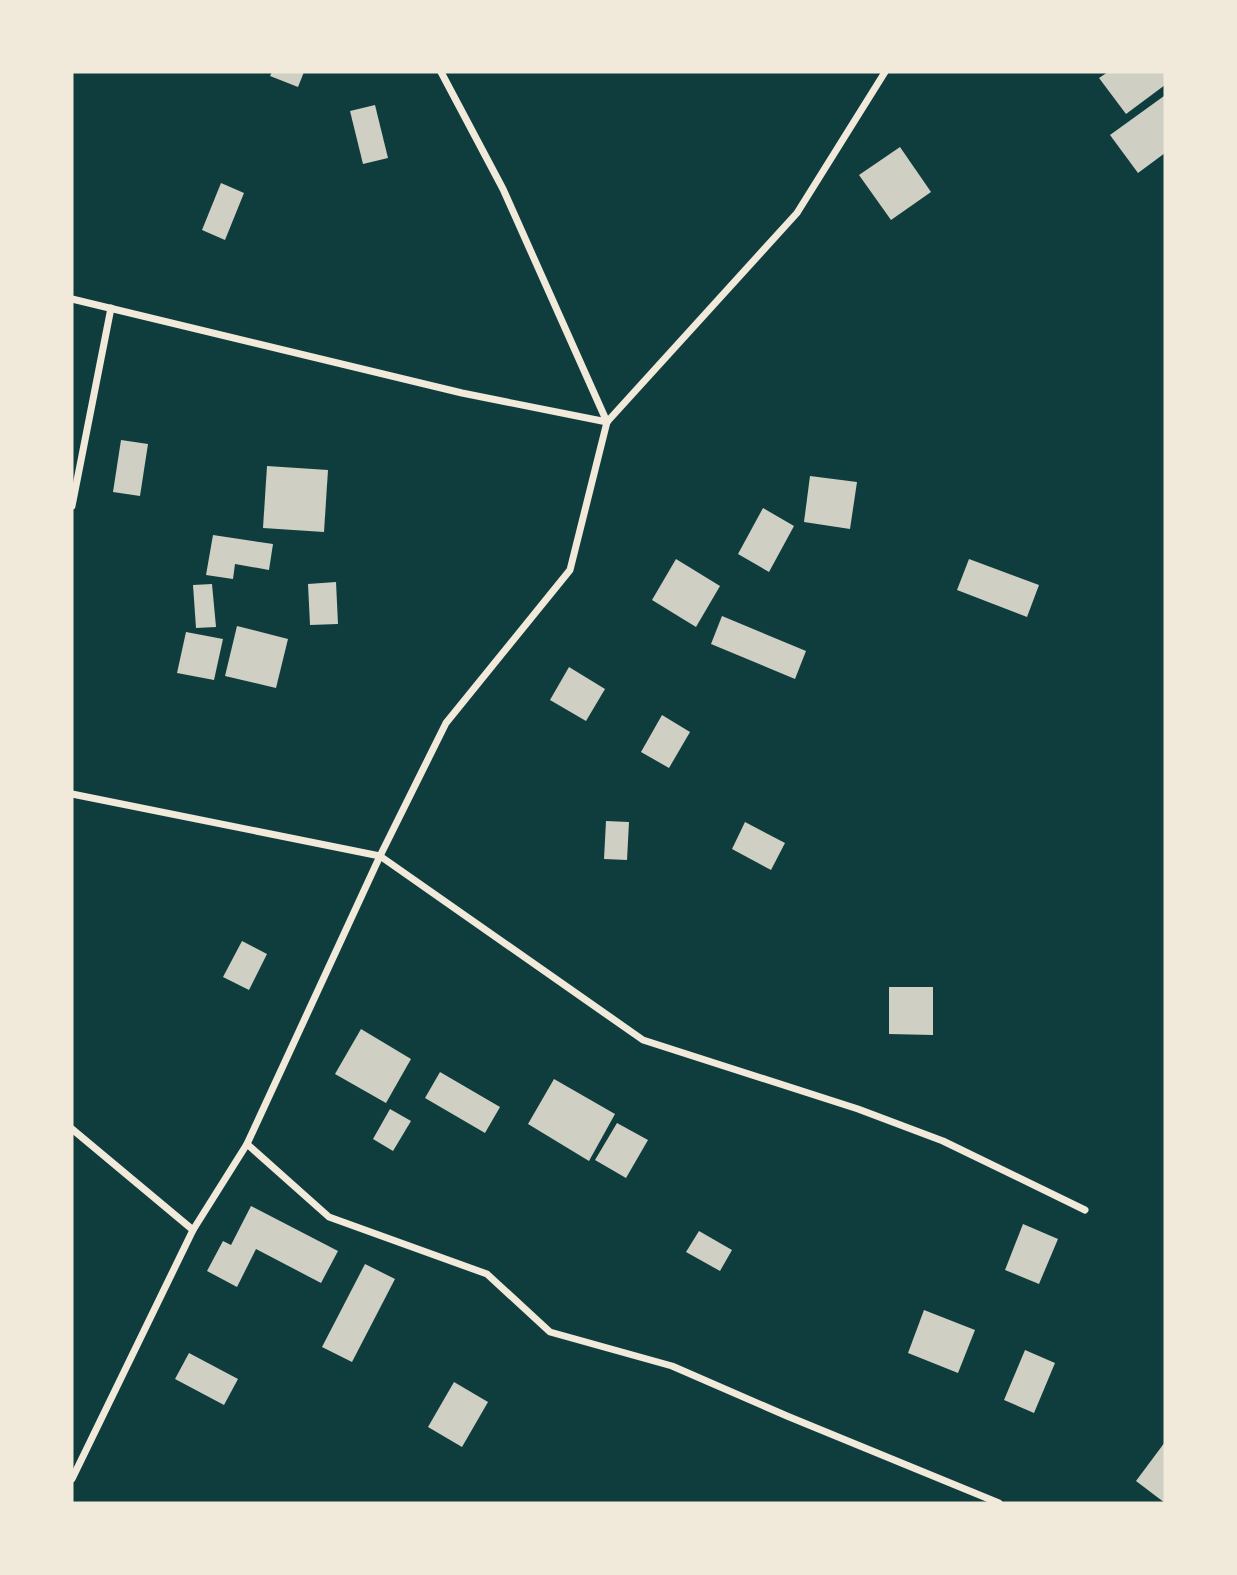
<svg xmlns="http://www.w3.org/2000/svg" width="1237" height="1575" font-family="'PT Sans',sans-serif">
<style>
.building{fill:#cfcfc3}
.lines{fill:none;stroke-linecap:round;stroke-linejoin:round}
.minor{stroke:#f1e9da;stroke-width:7}
</style>
<rect width="100%" height="100%" fill="#0f3d3e"/>
<g class="building">
<path d="M 272,72 L 304,72 L 298,87 L 270,76 Z"/>
<path d="M 1108,72 L 1165,72 L 1165,85 L 1126,114 L 1099,78 Z"/>
<path d="M 1164,96 L 1165,153 L 1138,173 L 1110,135 Z"/>
<path d="M 375,105 L 388,158 L 363,164 L 350,111 Z"/>
<path d="M 900,147 L 931,192 L 891,220 L 859,175 Z"/>
<path d="M 221,183 L 244,193 L 225,240 L 202,230 Z"/>
<path d="M 121,440 L 148,444 L 140,496 L 113,492 Z"/>
<path d="M 267,466 L 328,470 L 324,532 L 263,528 Z"/>
<path d="M 810,476 L 857,482 L 850,529 L 804,522 Z"/>
<path d="M 763,508 L 794,526 L 769,572 L 738,554 Z"/>
<path d="M 213,535 L 273,544 L 269,570 L 235,564 L 233,579 L 206,575 Z"/>
<path d="M 676,559 L 720,586 L 696,627 L 652,600 Z"/>
<path d="M 969,559 L 1039,585 L 1027,617 L 957,590 Z"/>
<path d="M 336,582 L 338,624 L 310,625 L 308,584 Z"/>
<path d="M 212,584 L 216,627 L 196,628 L 193,585 Z"/>
<path d="M 722,616 L 806,651 L 795,679 L 711,644 Z"/>
<path d="M 237,626 L 288,639 L 276,688 L 225,676 Z"/>
<path d="M 186,632 L 223,639 L 214,680 L 177,673 Z"/>
<path d="M 569,667 L 605,689 L 586,721 L 550,700 Z"/>
<path d="M 662,715 L 690,732 L 669,768 L 641,752 Z"/>
<path d="M 606,821 L 629,822 L 627,860 L 604,859 Z"/>
<path d="M 745,822 L 785,843 L 771,870 L 732,849 Z"/>
<path d="M 242,941 L 267,954 L 249,990 L 223,977 Z"/>
<path d="M 889,987 L 933,987 L 933,1035 L 889,1034 Z"/>
<path d="M 361,1029 L 411,1059 L 386,1103 L 335,1074 Z"/>
<path d="M 440,1072 L 500,1107 L 485,1133 L 425,1098 Z"/>
<path d="M 554,1079 L 615,1114 L 589,1161 L 528,1124 Z"/>
<path d="M 390,1109 L 411,1121 L 393,1151 L 373,1139 Z"/>
<path d="M 617,1123 L 648,1140 L 626,1178 L 595,1160 Z"/>
<path d="M 251,1206 L 338,1251 L 321,1283 L 256,1249 L 237,1287 L 207,1271 L 223,1241 L 231,1245 Z"/>
<path d="M 1023,1224 L 1058,1239 L 1039,1284 L 1005,1270 Z"/>
<path d="M 699,1231 L 732,1250 L 720,1271 L 686,1252 Z"/>
<path d="M 365,1264 L 395,1279 L 352,1362 L 322,1347 Z"/>
<path d="M 924,1310 L 975,1330 L 958,1373 L 908,1353 Z"/>
<path d="M 1025,1350 L 1055,1363 L 1034,1413 L 1004,1400 Z"/>
<path d="M 189,1353 L 238,1379 L 224,1405 L 175,1379 Z"/>
<path d="M 454,1382 L 488,1402 L 462,1447 L 428,1427 Z"/>
<path d="M 1165,1442 L 1165,1503 L 1136,1481 Z"/>
</g>
<g class="lines">
<g class="minor">
<path d="M 441,72 L 503,189 L 607,422"/>
<path d="M 72,299 L 462,393 L 607,422"/>
<path d="M 72,506 L 111,308"/>
<path d="M 72,794 L 380,856 L 643,1040 L 858,1109 L 943,1141 L 1085,1210"/>
<path d="M 72,1129 L 193,1230"/>
<path d="M 247,1144 L 329,1217 L 487,1274 L 550,1332 L 672,1366 L 787,1416 L 999,1503"/>
<path d="M 72,1479 L 193,1230 L 247,1144 L 380,856 L 446,723 L 570,570 L 607,422 L 797,213 L 885,72"/>
</g>
</g>
<rect width="1237" height="1575" fill="none" stroke="#f1e9da" stroke-width="147"/>
</svg>
